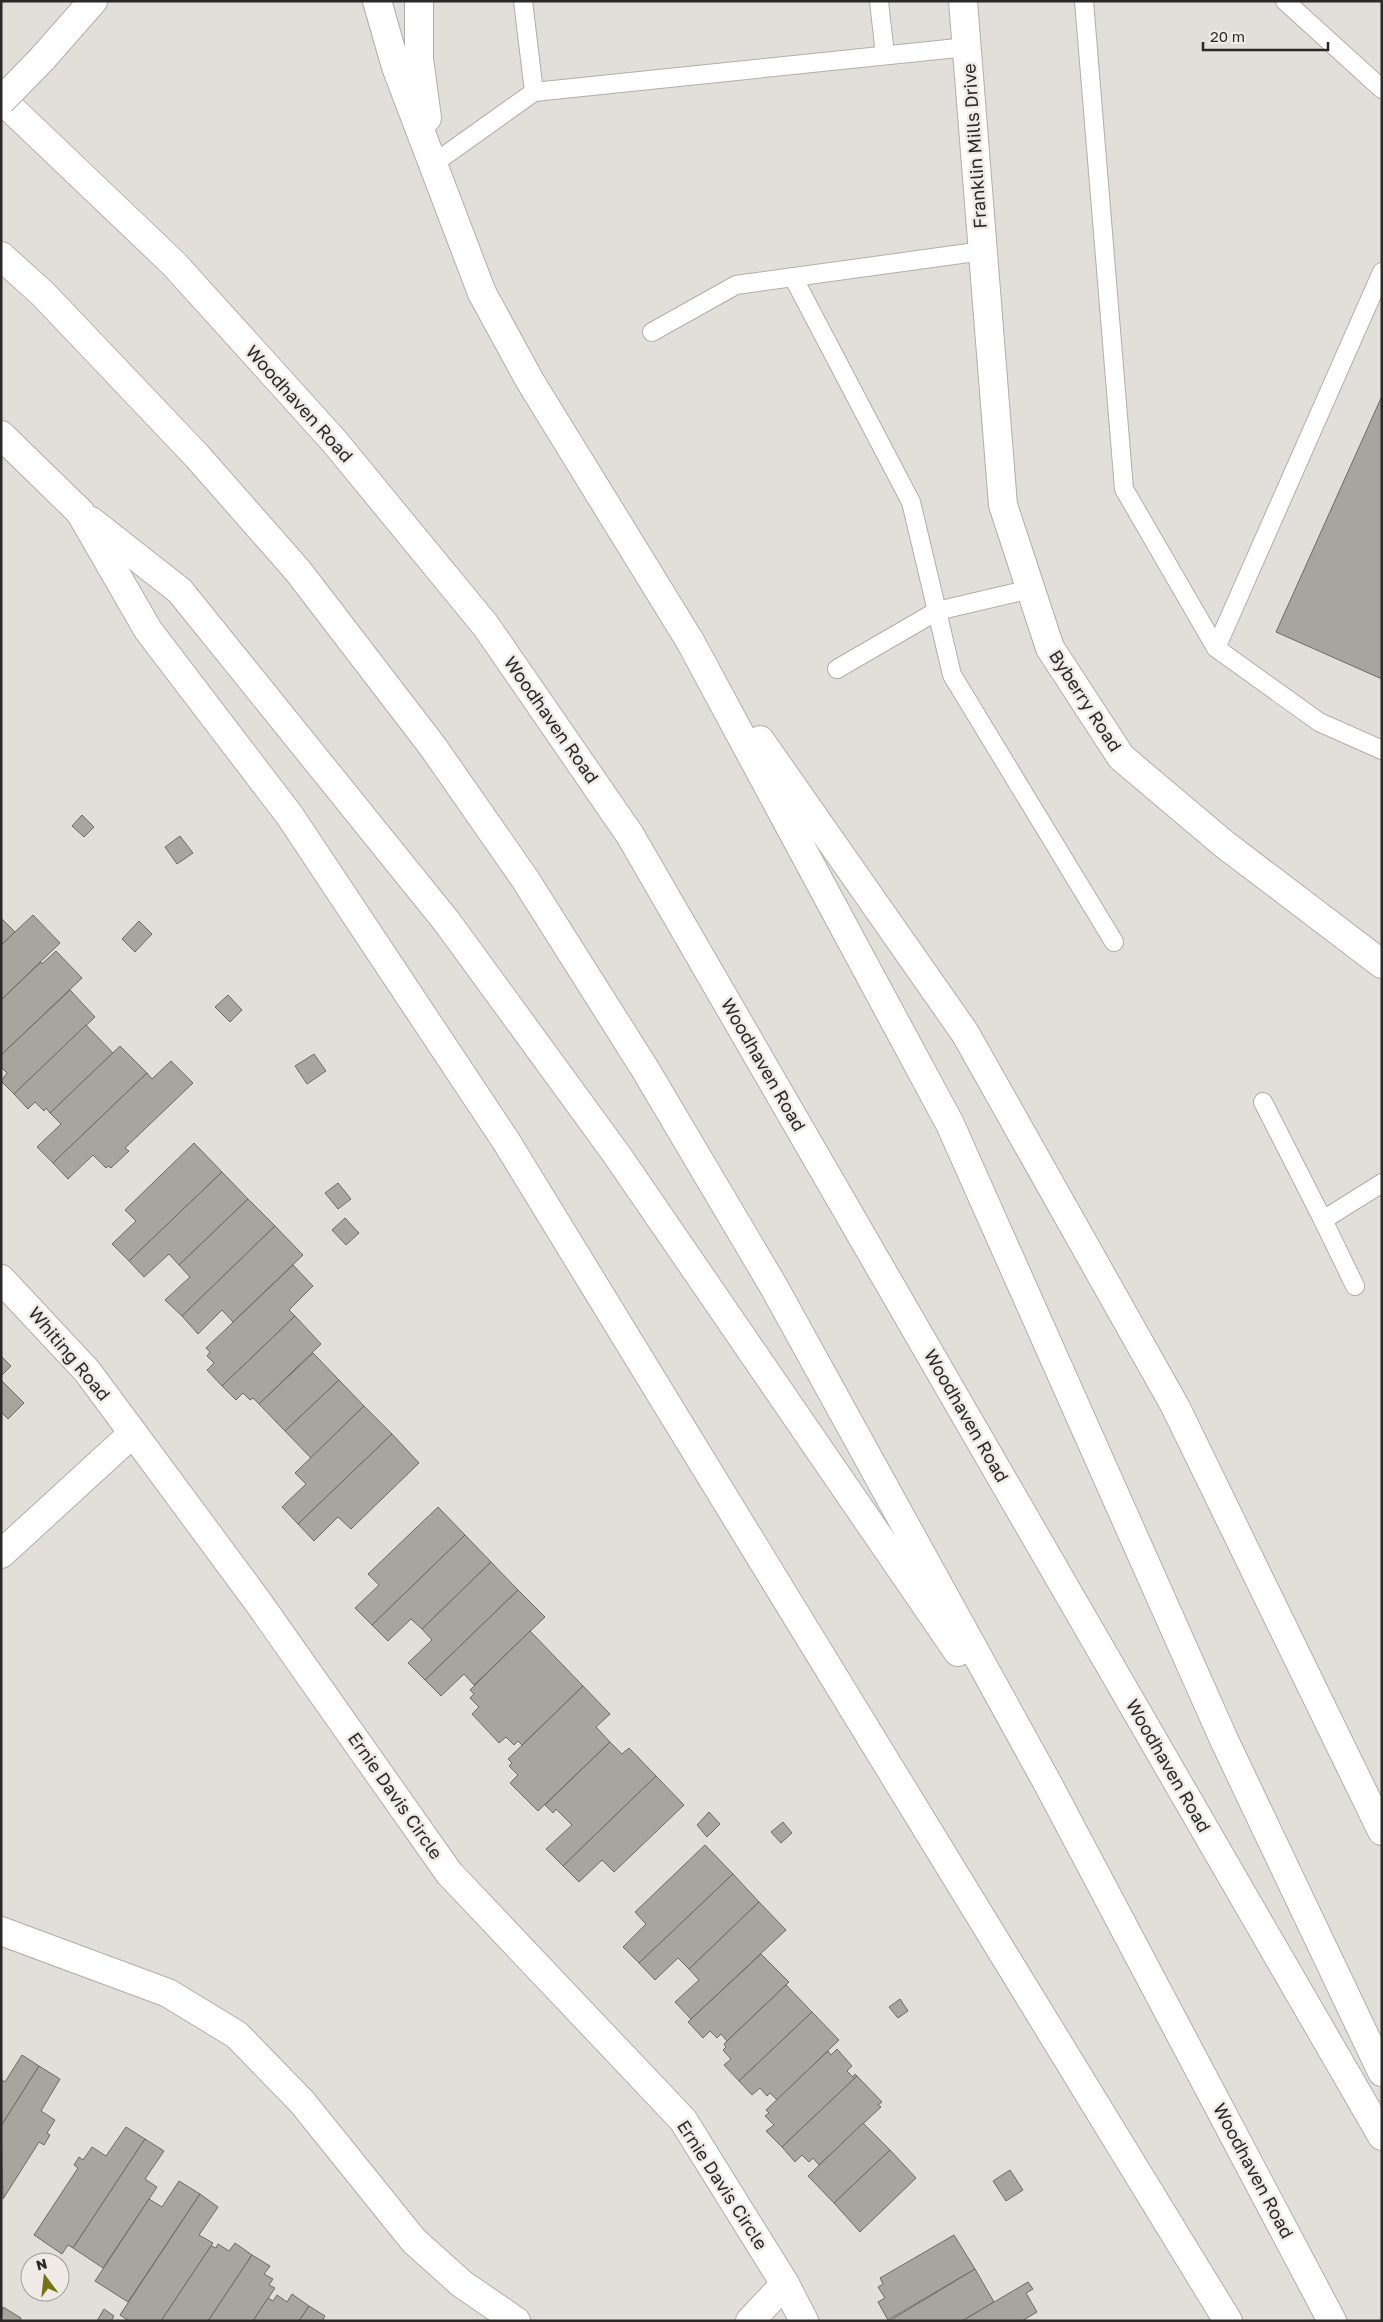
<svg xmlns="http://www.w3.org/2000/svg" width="1383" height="2322" font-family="'Golos Text',sans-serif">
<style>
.building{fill:#a8a49f;stroke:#6d6964}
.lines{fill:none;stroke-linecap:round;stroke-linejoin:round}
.service-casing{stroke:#b2aea9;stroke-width:20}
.minor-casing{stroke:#b2aea9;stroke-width:30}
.tertiary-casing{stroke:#b2aea9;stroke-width:30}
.primary-casing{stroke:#b2aea9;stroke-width:30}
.motorway-casing{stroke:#b2aea9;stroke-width:30}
.service{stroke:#fff;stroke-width:18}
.minor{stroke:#fff;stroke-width:28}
.tertiary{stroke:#fff;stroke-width:28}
.primary{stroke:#fff;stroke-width:28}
.motorway{stroke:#fff;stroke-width:28}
.tertiary-bridge-casing{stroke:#b2aea9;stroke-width:30;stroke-linecap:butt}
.tertiary-bridge{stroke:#fff;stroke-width:28}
.labels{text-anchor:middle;stroke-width:5;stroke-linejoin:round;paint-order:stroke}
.street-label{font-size:18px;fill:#2b2928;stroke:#f0ebe6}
</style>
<rect width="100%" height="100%" fill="#e2ded9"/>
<g class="building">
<path d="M 1382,396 L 1382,679 L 1276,632 Z"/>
<path d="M 82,815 L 94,827 L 84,837 L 72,826 Z"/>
<path d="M 180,836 L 193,853 L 177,864 L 165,847 Z"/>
<path d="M 33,915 L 60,943 L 1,1000 L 1,945 Z"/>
<path d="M 1,918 L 15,932 L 1,945 Z"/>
<path d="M 139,921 L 152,934 L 135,952 L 122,939 Z"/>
<path d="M 56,951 L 82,978 L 1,1055 L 1,1000 L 41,962 L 42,964 Z"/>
<path d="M 70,990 L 95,1017 L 14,1094 L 1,1081 L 7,1073 L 1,1067 L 1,1055 Z"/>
<path d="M 228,995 L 242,1010 L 230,1022 L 215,1007 Z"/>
<path d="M 86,1025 L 113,1053 L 50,1113 L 46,1108 L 44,1111 L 35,1102 L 28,1109 L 14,1094 Z"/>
<path d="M 120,1046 L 147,1073 L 53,1163 L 37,1147 L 61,1124 L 50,1113 Z"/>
<path d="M 314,1054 L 326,1071 L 307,1084 L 295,1066 Z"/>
<path d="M 171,1061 L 193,1083 L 125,1148 L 129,1151 L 111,1168 L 108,1166 L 106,1168 L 93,1155 L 68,1179 L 53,1163 L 147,1073 L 152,1079 Z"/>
<path d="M 194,1143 L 222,1172 L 129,1261 L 112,1244 L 136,1221 L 125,1210 Z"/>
<path d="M 222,1172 L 248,1199 L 179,1265 L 169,1254 L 144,1277 L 129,1261 Z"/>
<path d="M 338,1183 L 351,1199 L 338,1209 L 325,1193 Z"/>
<path d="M 248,1199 L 275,1226 L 182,1316 L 165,1300 L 190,1277 L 179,1265 Z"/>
<path d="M 345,1218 L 359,1233 L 346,1245 L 332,1230 Z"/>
<path d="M 275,1226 L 303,1255 L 233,1322 L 222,1310 L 198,1334 L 182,1316 Z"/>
<path d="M 293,1265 L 313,1286 L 289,1310 L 295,1316 L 222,1386 L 207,1370 L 214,1363 L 207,1356 L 210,1352 L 206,1348 Z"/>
<path d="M 295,1316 L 321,1344 L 259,1404 L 253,1398 L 250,1400 L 243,1393 L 236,1400 L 222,1386 Z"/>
<path d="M 313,1353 L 339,1380 L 285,1431 L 259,1404 Z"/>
<path d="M 1,1356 L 11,1366 L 1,1376 Z"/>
<path d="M 1,1380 L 24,1403 L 8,1419 L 1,1412 Z"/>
<path d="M 339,1380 L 364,1406 L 311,1458 L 285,1431 Z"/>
<path d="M 364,1406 L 392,1434 L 298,1524 L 282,1507 L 306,1484 L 295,1473 Z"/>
<path d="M 392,1434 L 419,1463 L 351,1529 L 338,1517 L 314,1541 L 298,1524 Z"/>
<path d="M 438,1507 L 465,1535 L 372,1625 L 355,1608 L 379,1585 L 368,1574 Z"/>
<path d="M 465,1535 L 491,1562 L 422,1629 L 411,1619 L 388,1641 L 372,1625 Z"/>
<path d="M 491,1562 L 518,1590 L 425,1680 L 408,1663 L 432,1640 L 422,1629 Z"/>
<path d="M 518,1590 L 545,1617 L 474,1685 L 464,1674 L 441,1696 L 425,1680 Z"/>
<path d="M 530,1631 L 583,1686 L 522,1745 L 518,1741 L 514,1745 L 506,1737 L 499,1743 L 472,1714 L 479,1707 L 470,1698 L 474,1694 L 470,1690 Z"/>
<path d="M 583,1686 L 610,1714 L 596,1727 L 610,1742 L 538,1811 L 510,1783 L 518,1775 L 509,1766 L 512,1763 L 508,1759 Z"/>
<path d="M 610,1742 L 622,1754 L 629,1748 L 656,1776 L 563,1866 L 546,1849 L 572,1825 L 556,1809 L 553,1813 L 545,1805 Z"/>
<path d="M 656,1776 L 684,1805 L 614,1872 L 602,1860 L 579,1882 L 563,1866 Z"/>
<path d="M 709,1812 L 720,1824 L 707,1837 L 697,1825 Z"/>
<path d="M 783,1822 L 792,1833 L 781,1843 L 771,1832 Z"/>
<path d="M 705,1845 L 733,1874 L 639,1963 L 623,1947 L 646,1924 L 635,1912 Z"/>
<path d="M 733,1874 L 759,1902 L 689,1969 L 678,1958 L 655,1980 L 639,1963 Z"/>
<path d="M 759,1902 L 786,1930 L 691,2019 L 675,2002 L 699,1980 L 689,1969 Z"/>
<path d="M 761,1954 L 789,1982 L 727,2041 L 721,2034 L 717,2038 L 710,2031 L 703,2038 L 688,2022 Z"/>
<path d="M 786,1985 L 812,2012 L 739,2081 L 724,2065 L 731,2059 L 723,2050 L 726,2047 L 724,2044 Z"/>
<path d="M 900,1999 L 908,2011 L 898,2018 L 889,2007 Z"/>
<path d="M 812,2012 L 839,2040 L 777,2100 L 770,2093 L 767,2096 L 760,2088 L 752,2095 L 739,2081 Z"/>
<path d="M 837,2049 L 852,2066 L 847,2071 L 853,2077 L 855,2074 L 857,2076 L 782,2147 L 766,2131 L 774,2125 L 765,2116 L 769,2113 L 766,2110 L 828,2051 L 831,2055 Z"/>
<path d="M 22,2055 L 39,2066 L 1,2126 L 1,2079 L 5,2082 Z"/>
<path d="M 39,2066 L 60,2079 L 41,2111 L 55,2120 L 47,2133 L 50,2135 L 44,2145 L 39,2142 L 3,2199 L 1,2126 Z"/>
<path d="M 857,2076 L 882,2102 L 878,2105 L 881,2107 L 819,2165 L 813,2158 L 809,2162 L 802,2155 L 795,2162 L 782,2147 Z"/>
<path d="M 863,2123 L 890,2150 L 834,2203 L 808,2176 Z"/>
<path d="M 126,2127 L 145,2139 L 73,2248 L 68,2245 L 62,2254 L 34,2235 L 78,2168 L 74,2165 L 79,2157 L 83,2160 L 92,2147 L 106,2156 Z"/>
<path d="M 145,2139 L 164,2151 L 145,2179 L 157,2187 L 103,2268 L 73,2248 Z"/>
<path d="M 890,2150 L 916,2178 L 860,2232 L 834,2203 Z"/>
<path d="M 1010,2170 L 1023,2190 L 1006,2201 L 993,2181 Z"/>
<path d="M 179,2181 L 200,2194 L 128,2302 L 95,2281 L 149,2199 L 162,2207 Z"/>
<path d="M 200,2194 L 218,2207 L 199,2235 L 213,2243 L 161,2321 L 129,2321 L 120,2315 Z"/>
<path d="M 954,2235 L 975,2269 L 888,2320 L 878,2302 L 885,2298 L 878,2287 L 883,2284 L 880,2278 Z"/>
<path d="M 235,2243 L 252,2255 L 208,2321 L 161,2321 L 211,2246 L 216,2248 L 218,2244 L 229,2251 Z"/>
<path d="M 252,2255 L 270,2266 L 264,2274 L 273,2279 L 269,2285 L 275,2288 L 253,2321 L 208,2321 Z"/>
<path d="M 975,2269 L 994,2302 L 962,2321 L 889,2321 Z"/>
<path d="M 1028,2282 L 1033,2289 L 1026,2293 L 1037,2312 L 1022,2321 L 962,2321 Z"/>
<path d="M 292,2294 L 309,2306 L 299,2321 L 253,2321 L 268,2298 L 273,2301 L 277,2295 L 287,2302 Z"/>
<path d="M 309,2306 L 325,2316 L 323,2319 L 325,2321 L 299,2321 Z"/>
<path d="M 3,2307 L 21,2318 L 20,2321 L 1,2321 Z"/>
<path d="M 104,2309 L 114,2316 L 111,2321 L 97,2321 Z"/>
</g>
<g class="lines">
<g class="service-casing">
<g id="service">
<path d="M 523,1 L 534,92"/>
<path d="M 879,1 L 885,55"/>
<path d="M 1084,1 L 1124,489 L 1216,648 L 1382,272"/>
<path d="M 1285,1 L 1382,89"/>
<path d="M 433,164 L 534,92 L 967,47"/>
<path d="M 793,277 L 911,502 L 937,611 L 1031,589"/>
<path d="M 652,332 L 736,285 L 983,251"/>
<path d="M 1216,648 L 1319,722 L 1382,750"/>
<path d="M 837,669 L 937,611 L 952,675 L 1114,942"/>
<path d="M 1263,1102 L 1323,1220 L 1382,1183"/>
<path d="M 1323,1220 L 1355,1286"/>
</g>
</g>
<g class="minor-casing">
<g id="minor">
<path d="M 963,1 L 1003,505 L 1050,648 L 1121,757 L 1224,844 L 1382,964"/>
<path d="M 1,1279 L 87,1371 L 133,1433"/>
<path d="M 1,1554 L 133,1433 L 258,1602 L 449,1873 L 683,2120 L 785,2284 L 804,2321"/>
<path d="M 1,1931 L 168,1993 L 237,2035 L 302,2102 L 414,2241 L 462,2284 L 516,2321"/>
<path d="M 750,2321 L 785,2284"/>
</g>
</g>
<g class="tertiary-casing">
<g id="tertiary">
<path d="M 377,1 L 396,67 L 482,293 L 530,381 L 690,641"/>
<path d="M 419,1 L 419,59 L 427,118"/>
<path d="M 42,59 L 93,1"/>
</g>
</g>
<g class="primary-casing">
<path id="primary" d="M 1,435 L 80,512"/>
</g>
<g class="motorway-casing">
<g id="motorway">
<path d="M 1,99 L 174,264 L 334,441 L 486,626 L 630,835 L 1382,2136"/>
<path d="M 1,256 L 43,294 L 197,456 L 298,571 L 433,747 L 525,879 L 645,1069 L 774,1287 L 1048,1784 L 1332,2321"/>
<path d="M 80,512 L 148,630 L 290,816 L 506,1141 L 1228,2321"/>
<path d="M 91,521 L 180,591 L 447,922 L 617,1155 L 958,1652"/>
<path d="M 690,641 L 950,1124 L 1225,1742 L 1382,2072"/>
<path d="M 760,740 L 965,1033 L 1175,1406 L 1382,1831"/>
</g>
</g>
<use href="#service" class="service"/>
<use href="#minor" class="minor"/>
<use href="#tertiary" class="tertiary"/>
<use href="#primary" class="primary"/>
<use href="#motorway" class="motorway"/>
<g class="tertiary-bridge-casing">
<path id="tertiary-bridge" d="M 1,101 L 42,59"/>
</g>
<use href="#tertiary-bridge" class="tertiary-bridge"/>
</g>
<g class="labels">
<g class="street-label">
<text transform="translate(975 146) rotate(-94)" y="6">Franklin Mills Drive</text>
<text transform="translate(299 404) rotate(48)" y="6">Woodhaven Road</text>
<text transform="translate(1085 701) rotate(57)" y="6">Byberry Road</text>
<text transform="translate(551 720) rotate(55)" y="6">Woodhaven Road</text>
<text transform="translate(763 1065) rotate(60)" y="6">Woodhaven Road</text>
<text transform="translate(69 1354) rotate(50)" y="6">Whiting Road</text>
<text transform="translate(966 1416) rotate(60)" y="6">Woodhaven Road</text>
<text transform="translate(1168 1766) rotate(60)" y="6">Woodhaven Road</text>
<text transform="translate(395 1796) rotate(55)" y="6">Ernie Davis Circle</text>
<text transform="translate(1253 2171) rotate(62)" y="6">Woodhaven Road</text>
<text transform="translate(722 2185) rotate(57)" y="6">Ernie Davis Circle</text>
</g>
</g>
<rect width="1383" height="2322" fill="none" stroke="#2b2928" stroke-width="5"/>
<g transform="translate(45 2277) rotate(345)"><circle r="24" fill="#f0ebe6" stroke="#a19d9a"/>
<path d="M0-4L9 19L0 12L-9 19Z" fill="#767215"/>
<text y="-8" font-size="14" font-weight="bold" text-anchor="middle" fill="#2b2928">N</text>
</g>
<path d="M1203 42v8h125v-8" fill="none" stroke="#2b2928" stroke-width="2.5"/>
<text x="1210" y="42" font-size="15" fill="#2b2928" stroke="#f0ebe6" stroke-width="4" paint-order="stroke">20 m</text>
</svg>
